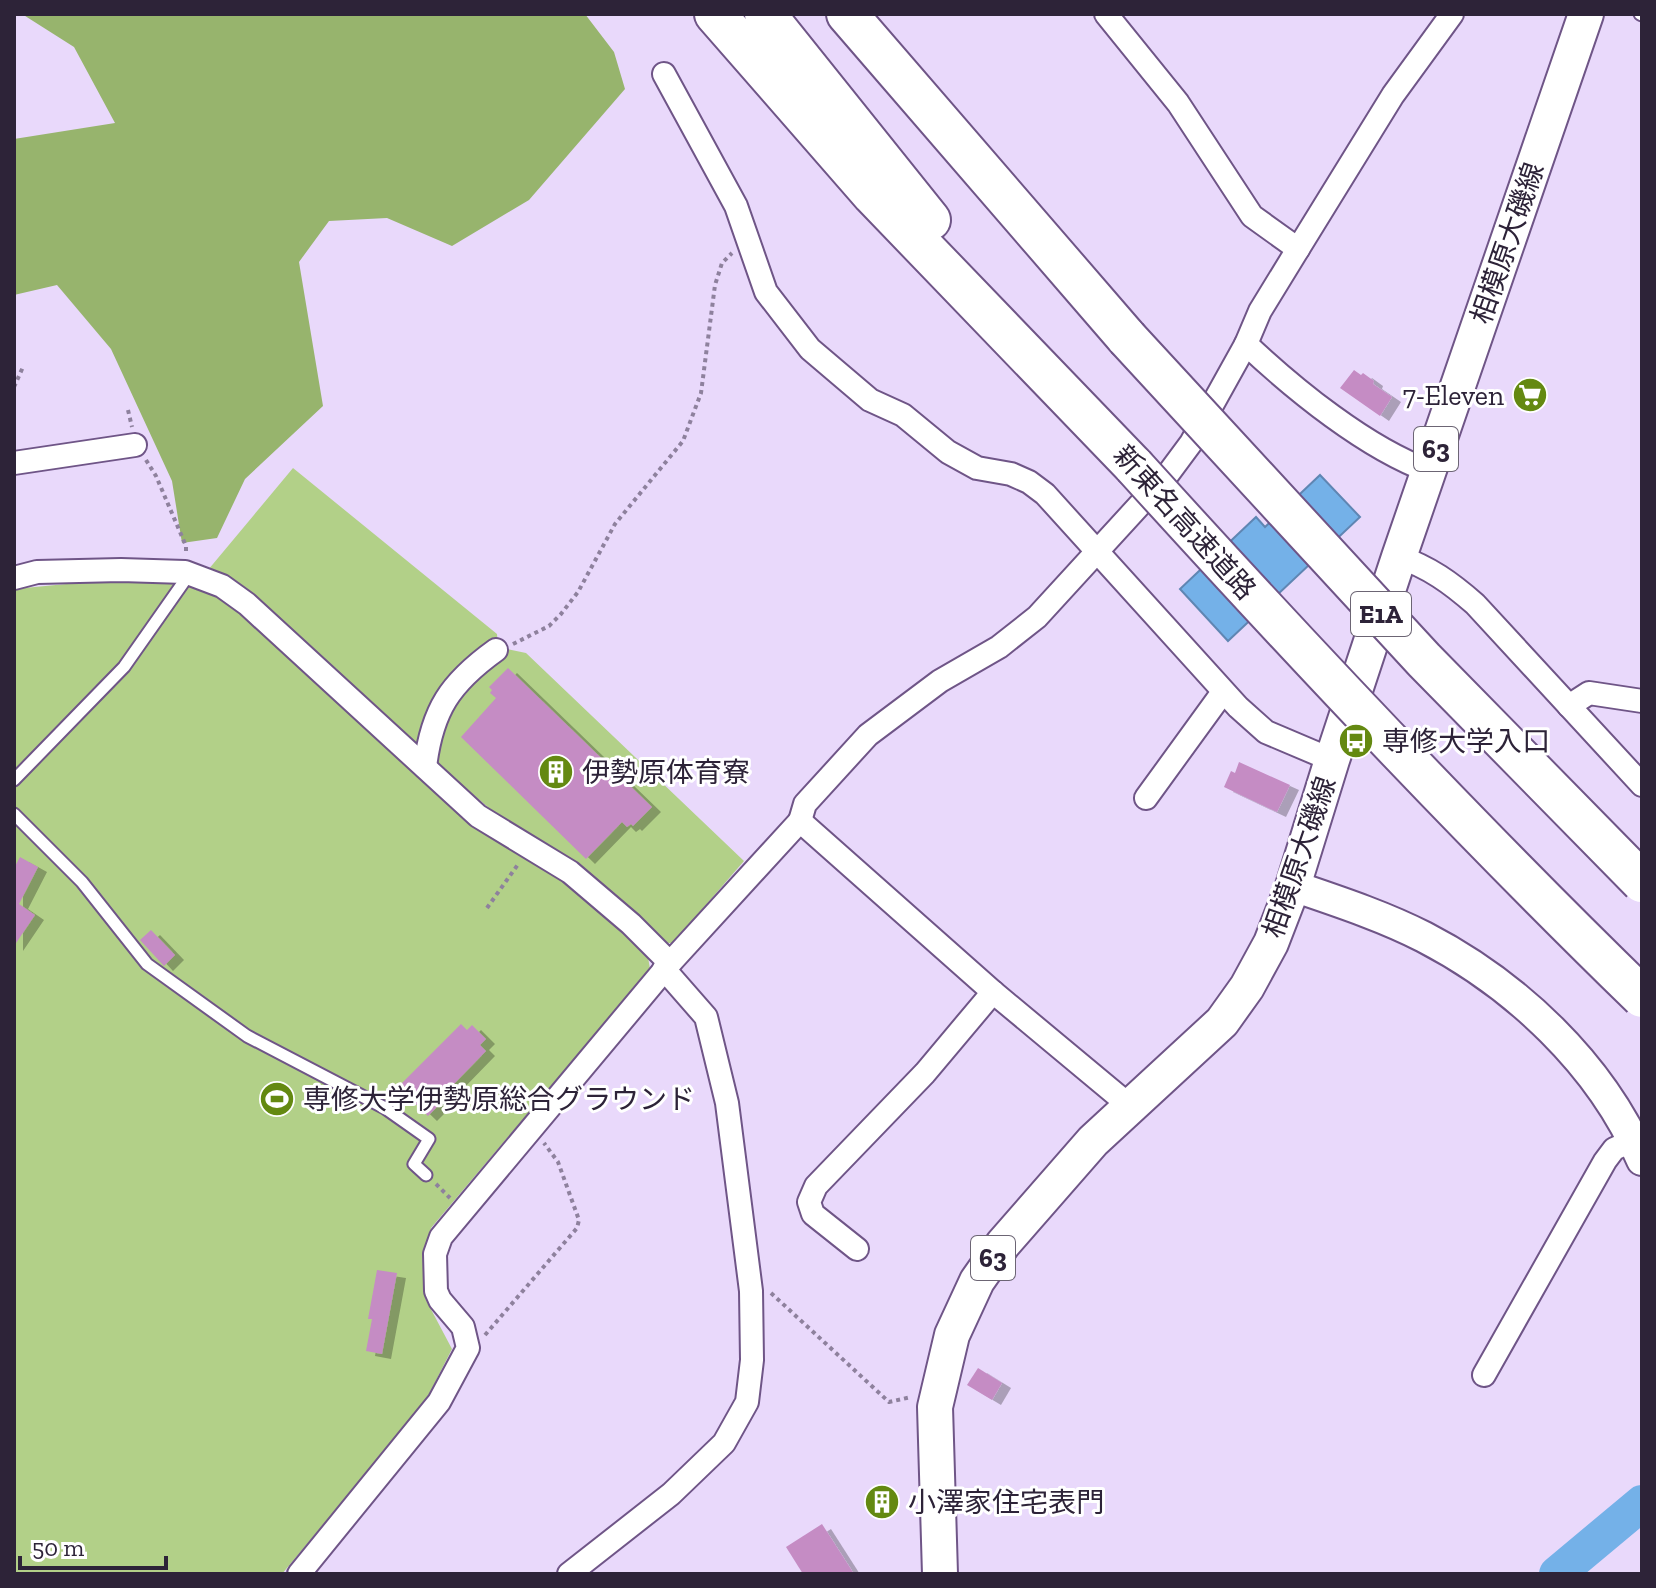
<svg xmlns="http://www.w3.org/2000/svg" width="1656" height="1588" font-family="'Zilla Slab','Noto Sans JP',serif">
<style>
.green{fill:#b2d088}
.forest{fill:#97b46d}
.water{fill:#74b1e8;stroke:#5f86b3;stroke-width:2}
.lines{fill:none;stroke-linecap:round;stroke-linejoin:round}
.river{stroke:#74b1e8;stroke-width:36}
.building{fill:#c58cc4;filter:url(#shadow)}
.service-casing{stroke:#6f5587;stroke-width:15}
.minor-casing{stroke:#6f5587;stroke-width:26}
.secondary-casing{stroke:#6f5587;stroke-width:34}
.primary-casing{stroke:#6f5587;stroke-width:38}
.motorway-casing{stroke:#6f5587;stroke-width:44}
.path{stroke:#8e819d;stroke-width:4;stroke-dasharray:4 4;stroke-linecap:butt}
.service{stroke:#fff;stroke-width:11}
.minor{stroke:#fff;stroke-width:22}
.secondary{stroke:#fff;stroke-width:30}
.primary{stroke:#fff;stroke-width:34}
.motorway{stroke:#fff;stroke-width:40}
.motorway-bridge-casing{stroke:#6f5587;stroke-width:44;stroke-linecap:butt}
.motorway-bridge{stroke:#fff;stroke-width:40}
.labels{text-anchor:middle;stroke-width:6;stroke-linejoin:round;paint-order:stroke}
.shield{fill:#fff;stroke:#6c6574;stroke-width:2}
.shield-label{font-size:26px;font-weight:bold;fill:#2d2338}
.street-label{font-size:28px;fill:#2d2338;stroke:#fff}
.poi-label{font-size:28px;fill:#2d2338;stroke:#fff;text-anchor:start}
</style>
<defs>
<filter id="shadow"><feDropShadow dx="9" dy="5" stdDeviation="0" flood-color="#0004"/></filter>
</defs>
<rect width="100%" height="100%" fill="#e9d9fb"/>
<g class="green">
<path d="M 293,468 L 497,634 L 498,647 L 526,653 L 744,861 L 673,943 L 663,943 L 572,861 L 489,808 L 208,570 Z"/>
<path d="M 129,578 C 181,582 199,581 242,614 L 475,826 L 564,882 L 635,941 L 648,957 L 650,969 L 431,1228 L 425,1298 L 452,1349 L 425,1402 L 282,1574 L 14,1574 L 14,589 Z"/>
</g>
<path class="forest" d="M 22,14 L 585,14 L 614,52 L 625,89 L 529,200 L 452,246 L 387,218 L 329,221 L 299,262 L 323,406 L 245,479 L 217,538 L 182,543 L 172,481 L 111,349 L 57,285 L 14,295 L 14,139 L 115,123 L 74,47 Z"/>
<path class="water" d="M 1320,475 L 1360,517 L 1228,641 L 1180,589 L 1256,517 L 1265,527 Z"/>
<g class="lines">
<path class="river" d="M 1557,1574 L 1642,1503"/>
</g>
<g class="building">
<path d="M 1354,370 L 1361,375 L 1363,373 L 1374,381 L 1373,384 L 1392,397 L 1380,416 L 1340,388 Z"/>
<path d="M 508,668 L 652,807 L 633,826 L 631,824 L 627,827 L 622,822 L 586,859 L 461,737 L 496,698 L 490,693 L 492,690 L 489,687 Z"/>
<path d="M 1239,762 L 1290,785 L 1277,812 L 1224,787 L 1231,771 L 1235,773 Z"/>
<path d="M 20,857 L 38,867 L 19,904 L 35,915 L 14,946 L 14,868 Z"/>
<path d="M 151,930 L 175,955 L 164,966 L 140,940 Z"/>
<path d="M 461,1024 L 467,1030 L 472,1025 L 486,1039 L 480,1045 L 486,1051 L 453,1085 L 456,1088 L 428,1116 L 398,1087 Z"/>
<path d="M 377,1270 L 397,1273 L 382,1354 L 366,1351 L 372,1319 L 368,1319 Z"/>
<path d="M 978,1368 L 1002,1383 L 992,1400 L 967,1385 Z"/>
<path d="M 822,1524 L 854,1574 L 803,1574 L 786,1547 Z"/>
</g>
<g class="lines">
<g class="service-casing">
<g id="service">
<path d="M 1640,14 L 1642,15"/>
<path d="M 14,780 L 124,667 L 190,573"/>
<path d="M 14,814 L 82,882 L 147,964 L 247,1036 L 385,1108 L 429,1139 L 414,1164 L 426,1175"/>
</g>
</g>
<g class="minor-casing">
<g id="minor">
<path d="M 1106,14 L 1178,103 L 1252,216 L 1298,249"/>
<path d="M 664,74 L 736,206 L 766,292 L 810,349 L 870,400 L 903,415 L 948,452 L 977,468 L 1011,474 L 1029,482 L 1045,494 L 1238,707 L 1266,732 L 1332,760"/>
<path d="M 1246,344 C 1295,390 1366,448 1429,471"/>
<path d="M 14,463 L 135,445"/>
<path d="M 1399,557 C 1429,567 1451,583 1475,604 L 1642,785"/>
<path d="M 14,578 L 37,572 L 121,570 L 185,572 L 222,586 L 247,604 L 478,816 L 570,872 L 631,924 L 670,963 L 800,821 L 993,992 L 1130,1106"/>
<path d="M 1569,706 L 1589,693 L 1642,701"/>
<path d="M 425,767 C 432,710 450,683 496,650"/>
<path d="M 1146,798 L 1223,692"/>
<path d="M 800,821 L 805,804 L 868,735 L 940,681 L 999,647 L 1037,617 L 1168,474 L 1191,443 L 1246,344 L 1260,311 L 1298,249 L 1393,95 L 1452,14"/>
<path d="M 857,1249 L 813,1214 L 809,1202 L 816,1186 L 925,1073 L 993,992"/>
<path d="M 1484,1375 L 1605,1161 L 1614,1149 L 1634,1140"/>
<path d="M 299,1574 L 439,1402 L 468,1348 L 463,1327 L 440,1300 L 436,1291 L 435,1254 L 441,1237 L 670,963"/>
<path d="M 569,1574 L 671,1494 L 724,1443 L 747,1402 L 752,1360 L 751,1291 L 727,1103 L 706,1017 L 664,969"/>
</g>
</g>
<g class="secondary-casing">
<path id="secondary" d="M 1293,886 C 1337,901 1383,916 1424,937 C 1515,984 1601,1064 1642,1160"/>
</g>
<g class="primary-casing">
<path id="primary" d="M 940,1574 L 935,1407 L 952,1335 L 977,1281 L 1003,1244 L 1093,1141 L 1222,1022 L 1247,987 L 1271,943 L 1293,886 L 1332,760 L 1399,557 L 1586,14"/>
</g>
<g class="motorway-casing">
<g id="motorway">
<path d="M 715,14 L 873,195 L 1134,466"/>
<path d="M 765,14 L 930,220"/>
<path d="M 847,14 L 1127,338"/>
</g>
</g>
<g class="path">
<path d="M 14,387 L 23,367"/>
<path d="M 128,410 L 132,427"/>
<path d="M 146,460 L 156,476 L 186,546 L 186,554"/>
<path d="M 513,644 L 549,626 L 561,614 L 578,592 L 615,524 L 683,441 L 701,393 L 715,285 L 722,263 L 732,253"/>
<path d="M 487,908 L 519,863"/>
<path d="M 436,1184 L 450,1198"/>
<path d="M 771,1293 L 889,1402 L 911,1397"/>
<path d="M 485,1335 L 577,1228 L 579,1220 L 558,1162 L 544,1143"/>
</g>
<use href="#service" class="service"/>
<use href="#minor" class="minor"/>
<use href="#secondary" class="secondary"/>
<use href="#primary" class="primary"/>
<use href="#motorway" class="motorway"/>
<g class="motorway-bridge-casing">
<g id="motorway-bridge">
<path d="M 1127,338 L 1424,660 L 1642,882"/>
<path d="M 1134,466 C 1299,648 1466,826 1642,997"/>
</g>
</g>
<use href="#motorway-bridge" class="motorway-bridge"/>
</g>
<defs>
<g id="supermarket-disc" transform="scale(1.8)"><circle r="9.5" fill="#648911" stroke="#fff"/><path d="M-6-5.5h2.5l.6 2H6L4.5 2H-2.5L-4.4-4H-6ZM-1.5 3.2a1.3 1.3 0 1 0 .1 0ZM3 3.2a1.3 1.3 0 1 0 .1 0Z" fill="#fff"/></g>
<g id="bus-disc" transform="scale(1.8)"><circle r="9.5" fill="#648911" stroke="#fff"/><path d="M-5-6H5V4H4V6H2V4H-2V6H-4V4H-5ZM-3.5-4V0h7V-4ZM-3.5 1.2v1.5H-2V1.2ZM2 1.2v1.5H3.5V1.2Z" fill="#fff"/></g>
<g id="building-disc" transform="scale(1.8)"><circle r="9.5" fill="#648911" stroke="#fff"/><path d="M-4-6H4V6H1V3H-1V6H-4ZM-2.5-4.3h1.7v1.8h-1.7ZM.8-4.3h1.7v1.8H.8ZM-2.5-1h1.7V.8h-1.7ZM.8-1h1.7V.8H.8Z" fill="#fff"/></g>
<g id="stadium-disc" transform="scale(1.8)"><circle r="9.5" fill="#648911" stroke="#fff"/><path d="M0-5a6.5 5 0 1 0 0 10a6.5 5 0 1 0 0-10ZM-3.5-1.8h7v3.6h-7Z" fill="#fff"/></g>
</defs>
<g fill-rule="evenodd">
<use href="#supermarket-disc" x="1530" y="395"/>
<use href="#bus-disc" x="1356" y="741"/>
<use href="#building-disc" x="556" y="772"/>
<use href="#stadium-disc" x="277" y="1099"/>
<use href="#building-disc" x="882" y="1502"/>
</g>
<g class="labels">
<g class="shield">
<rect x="1414" y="427" width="44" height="44" rx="6"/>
<rect x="1351" y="592" width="60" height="44" rx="6"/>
<rect x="971" y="1236" width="44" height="44" rx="6"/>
</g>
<g class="shield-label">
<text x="1436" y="458">63</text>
<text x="1381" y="623">E1A</text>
<text x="993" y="1267">63</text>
</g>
<g class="street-label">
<text transform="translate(1507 243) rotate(-71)" y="10">相模原大磯線</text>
<text transform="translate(1185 522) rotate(48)" y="10">新東名高速道路</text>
<text transform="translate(1299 857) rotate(-71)" y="10">相模原大磯線</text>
</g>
<g class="poi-label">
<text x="1504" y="405" text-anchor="end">7-Eleven</text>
<text x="1382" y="751">専修大学入口</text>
<text x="582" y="782">伊勢原体育寮</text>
<text x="303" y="1109">専修大学伊勢原総合グラウンド</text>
<text x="908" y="1512">小澤家住宅表門</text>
</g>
</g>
<rect width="1656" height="1588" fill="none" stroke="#2d2338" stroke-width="32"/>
<path d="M20 1556v12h146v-12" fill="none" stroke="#2d2338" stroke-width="4"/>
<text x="32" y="1556" font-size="24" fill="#2d2338" stroke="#ffffff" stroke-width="6" paint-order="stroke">50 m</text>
</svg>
